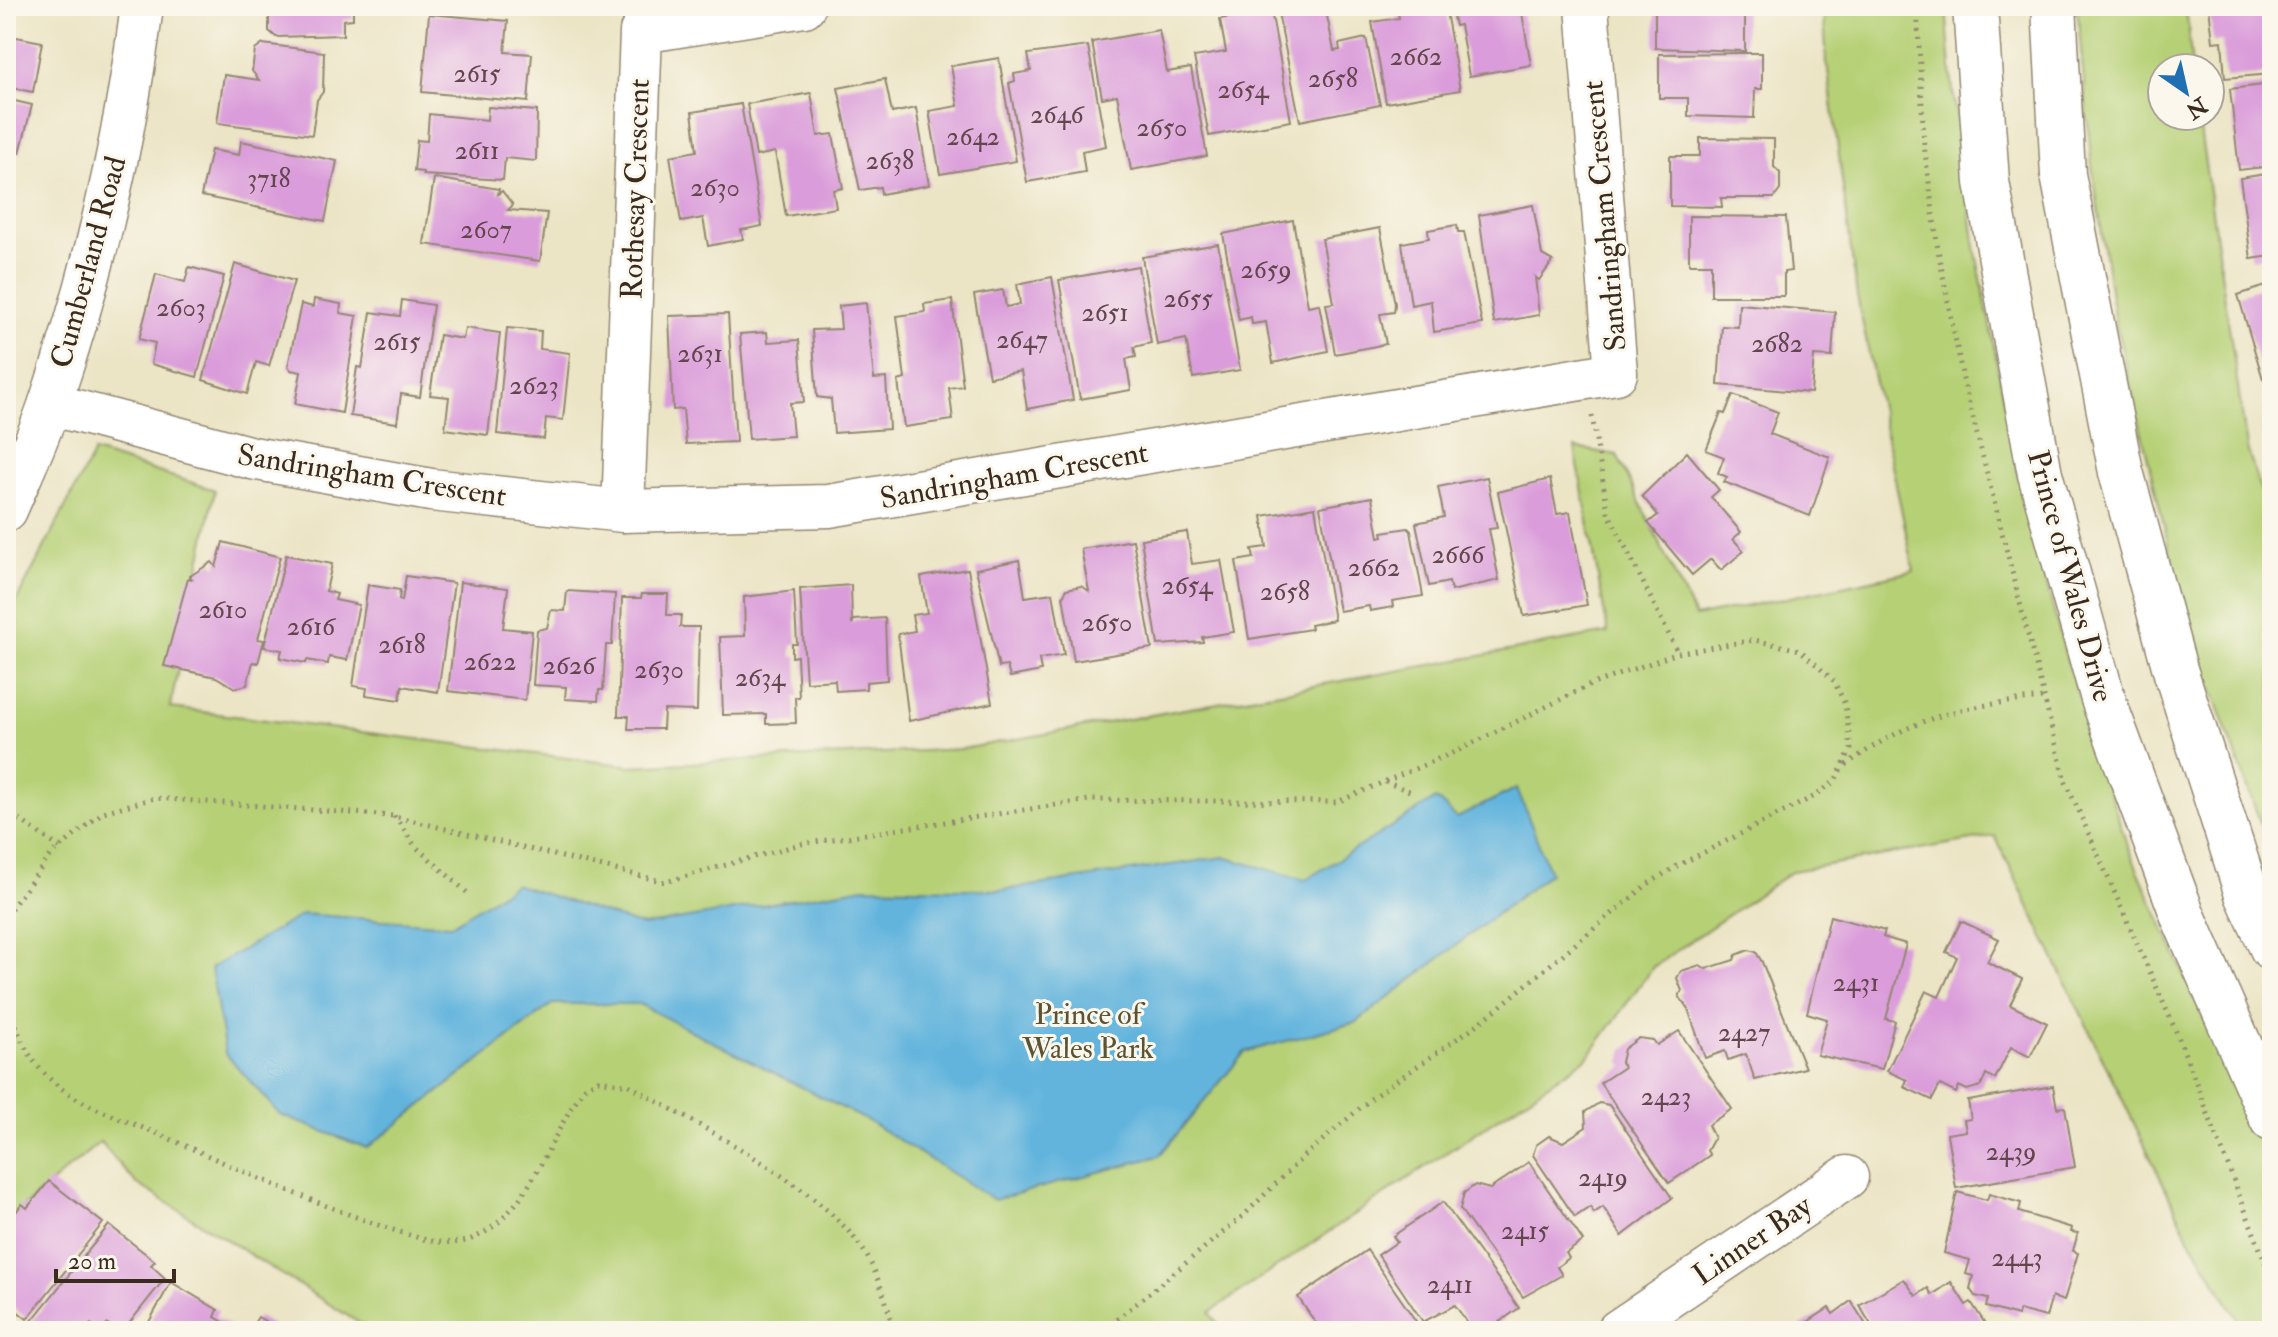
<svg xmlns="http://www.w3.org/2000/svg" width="2278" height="1337" font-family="'IM FELL Double Pica',serif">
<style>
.green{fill:#b6d076;stroke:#787d4a;stroke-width:2}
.water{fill:#62b4dd;stroke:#4e6f7e;stroke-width:2}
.building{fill:#da9cda}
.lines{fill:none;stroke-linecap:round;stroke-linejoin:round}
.minor-casing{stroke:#938772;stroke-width:45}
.major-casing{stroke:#938772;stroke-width:47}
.path{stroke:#938772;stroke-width:5;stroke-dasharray:2 6;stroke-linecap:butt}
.minor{stroke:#fff;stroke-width:42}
.major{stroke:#fff;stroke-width:44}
.labels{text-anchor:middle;stroke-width:6;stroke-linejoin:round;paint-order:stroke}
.number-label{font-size:26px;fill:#63464d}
.street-label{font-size:30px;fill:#3b2a1e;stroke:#fbf7ec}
.park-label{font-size:30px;fill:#5a5434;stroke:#fbf7ec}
</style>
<rect width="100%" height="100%" fill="#fbf7ec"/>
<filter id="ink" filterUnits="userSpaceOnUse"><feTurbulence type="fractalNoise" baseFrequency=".0125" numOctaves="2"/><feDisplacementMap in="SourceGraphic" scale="16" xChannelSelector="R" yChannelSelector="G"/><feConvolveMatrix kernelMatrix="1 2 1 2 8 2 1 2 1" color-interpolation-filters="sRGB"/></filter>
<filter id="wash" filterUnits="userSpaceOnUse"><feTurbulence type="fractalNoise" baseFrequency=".006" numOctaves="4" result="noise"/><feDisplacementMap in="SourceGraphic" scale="32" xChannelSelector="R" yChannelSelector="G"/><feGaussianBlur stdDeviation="1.8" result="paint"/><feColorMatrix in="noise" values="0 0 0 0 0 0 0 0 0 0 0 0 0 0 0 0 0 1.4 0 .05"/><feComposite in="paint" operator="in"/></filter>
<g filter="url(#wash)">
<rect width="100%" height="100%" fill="#ebe4c5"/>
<g class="green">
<path d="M 1823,6 L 1946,6 L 1952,83 L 1975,247 L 2020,484 L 2068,664 L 2128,848 L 2272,1171 L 2272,1331 L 2245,1331 L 2190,1239 L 1995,836 L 1793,871 L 1653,967 L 1588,1057 L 1210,1312 L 1222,1331 L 372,1331 L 136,1183 L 100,1142 L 6,1221 L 6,621 L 94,452 L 215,490 L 170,708 L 631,766 L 962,749 L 1608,633 L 1575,448 L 1617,455 L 1695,617 L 1914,571 L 1857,296 L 1827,63 Z"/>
<path d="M 2077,6 L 2186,6 L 2192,68 L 2162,68 L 2162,116 L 2198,116 L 2247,448 L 2272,527 L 2272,855 L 2206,672 L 2170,551 L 2114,317 L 2091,158 Z"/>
</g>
<path class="water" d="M 1517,788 L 1550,873 L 1357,1022 L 1245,1052 L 1159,1156 L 994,1200 L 870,1122 L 639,1004 L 552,1004 L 367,1148 L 280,1115 L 225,1053 L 211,968 L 303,914 L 451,925 L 515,884 L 643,926 L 864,887 L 1004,890 L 1224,857 L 1305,880 L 1436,799 L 1457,818 Z"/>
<g id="blocks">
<g class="building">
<path d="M 274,6 L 353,6 L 353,19 L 343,20 L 343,35 L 276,37 L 269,31 L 269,12 Z"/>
<path d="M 1289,6 L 1325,6 L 1334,51 L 1340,50 L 1339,44 L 1366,38 L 1380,105 L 1300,121 L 1277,8 Z"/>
<path d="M 1397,6 L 1445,6 L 1460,90 L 1386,103 L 1372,22 L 1399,18 Z"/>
<path d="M 1451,6 L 1521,7 L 1531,65 L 1469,76 L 1460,25 L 1455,26 Z"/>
<path d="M 1655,6 L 1745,6 L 1745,51 L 1655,48 Z"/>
<path d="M 2209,6 L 2272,6 L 2272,74 L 2225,78 L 2222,41 L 2213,42 Z"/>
<path d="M 1271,10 L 1291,121 L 1209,136 L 1194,57 L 1226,52 L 1220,19 Z"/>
<path d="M 429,14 L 508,21 L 505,52 L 532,54 L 528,102 L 422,92 Z"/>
<path d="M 1159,30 L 1167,72 L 1191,68 L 1207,156 L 1131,170 L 1117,95 L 1102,98 L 1092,42 Z"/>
<path d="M 6,35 L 42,42 L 33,92 L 6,87 Z"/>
<path d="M 263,44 L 324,52 L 323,92 L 317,100 L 312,135 L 217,123 L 224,75 L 259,80 L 252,71 L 255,50 Z"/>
<path d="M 1088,46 L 1106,146 L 1082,151 L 1085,172 L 1027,182 L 1009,83 L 1015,81 L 1014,74 L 1031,71 L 1028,54 Z"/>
<path d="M 1747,53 L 1762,53 L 1762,89 L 1755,89 L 1754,118 L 1688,116 L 1688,98 L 1659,98 L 1659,54 Z"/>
<path d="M 999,58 L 1016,161 L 940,174 L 929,111 L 958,106 L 951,66 Z"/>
<path d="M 885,79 L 892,113 L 916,108 L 929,185 L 881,194 L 880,187 L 860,190 L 838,88 Z"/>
<path d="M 2272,84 L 2272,166 L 2239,170 L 2230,89 Z"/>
<path d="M 811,93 L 818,136 L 833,134 L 843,188 L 833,190 L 836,208 L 786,216 L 775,152 L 756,156 L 747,104 Z"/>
<path d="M 6,99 L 32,105 L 20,153 L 6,150 Z"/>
<path d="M 741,104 L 762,226 L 741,230 L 743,239 L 708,246 L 703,218 L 681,222 L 670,156 L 697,151 L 692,112 Z"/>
<path d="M 488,107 L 537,111 L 536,161 L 505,158 L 503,180 L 423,175 L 423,172 L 414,171 L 417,140 L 427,141 L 429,114 L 487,120 Z"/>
<path d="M 1700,138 L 1774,139 L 1774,167 L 1780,173 L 1780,190 L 1774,198 L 1721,198 L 1722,207 L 1670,206 L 1670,156 L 1700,156 Z"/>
<path d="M 241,141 L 337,161 L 325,221 L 201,196 L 211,150 L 239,155 Z"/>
<path d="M 2272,173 L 2272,256 L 2251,259 L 2240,178 Z"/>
<path d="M 434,178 L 499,189 L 498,194 L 502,191 L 513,205 L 508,210 L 547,213 L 540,261 L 424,244 Z"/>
<path d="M 1533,205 L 1542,255 L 1553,261 L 1539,280 L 1535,277 L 1539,315 L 1494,323 L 1479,215 Z"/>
<path d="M 1689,216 L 1786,217 L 1791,271 L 1784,272 L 1784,296 L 1711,296 L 1711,264 L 1689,264 Z"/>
<path d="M 1293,220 L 1308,306 L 1319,304 L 1328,351 L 1273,363 L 1266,322 L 1252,324 L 1251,317 L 1239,320 L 1223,234 Z"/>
<path d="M 1457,225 L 1458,232 L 1464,232 L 1482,324 L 1434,332 L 1431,301 L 1411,305 L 1402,243 L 1429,238 L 1428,230 Z"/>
<path d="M 1380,228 L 1395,304 L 1394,312 L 1380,314 L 1386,344 L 1335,354 L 1326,304 L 1334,303 L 1322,239 Z"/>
<path d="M 1218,244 L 1240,370 L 1193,378 L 1186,339 L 1157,345 L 1142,257 Z"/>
<path d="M 235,264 L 294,281 L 269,366 L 256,362 L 247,394 L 203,380 Z"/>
<path d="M 1138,266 L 1151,343 L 1134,347 L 1136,357 L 1126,359 L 1131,390 L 1080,399 L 1059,280 Z"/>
<path d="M 189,267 L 224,276 L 197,377 L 151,364 L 155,343 L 139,339 L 156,274 L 185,282 Z"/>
<path d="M 1052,277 L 1073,400 L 1027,409 L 1021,371 L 989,377 L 974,295 L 1003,290 L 1006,307 L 1020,304 L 1017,284 Z"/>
<path d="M 2272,284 L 2272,376 L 2263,379 L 2238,295 Z"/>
<path d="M 314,299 L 341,304 L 340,313 L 357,316 L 342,413 L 295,404 L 301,372 L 291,370 L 288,366 L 301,304 L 313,307 Z"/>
<path d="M 402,300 L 433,305 L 420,397 L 401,394 L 397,423 L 350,416 L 357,367 L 362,368 L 371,312 L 400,316 Z"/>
<path d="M 952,300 L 963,386 L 949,388 L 953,420 L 904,427 L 898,381 L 905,379 L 897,316 L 925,312 L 924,304 Z"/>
<path d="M 866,303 L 874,379 L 886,378 L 889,429 L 834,433 L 831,399 L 817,397 L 812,330 L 841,329 L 839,306 Z"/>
<path d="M 1739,304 L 1835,312 L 1832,357 L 1814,356 L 1811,393 L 1718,385 L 1722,326 L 1738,327 Z"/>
<path d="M 728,314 L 736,442 L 686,444 L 683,409 L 673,410 L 669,316 Z"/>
<path d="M 465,328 L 500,333 L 488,435 L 445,429 L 449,397 L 430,395 L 439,335 L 463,339 Z"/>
<path d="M 507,328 L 541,331 L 540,349 L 570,353 L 563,420 L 546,418 L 544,439 L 497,434 Z"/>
<path d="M 767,332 L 768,342 L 799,340 L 804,402 L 790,403 L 793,436 L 749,439 L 740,334 Z"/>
<path d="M 1733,395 L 1778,412 L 1770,434 L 1830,457 L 1810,516 L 1724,482 L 1727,477 L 1718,473 L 1724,457 L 1706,450 L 1721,413 L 1725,414 Z"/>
<path d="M 1687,452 L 1719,490 L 1711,497 L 1741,532 L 1733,539 L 1744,551 L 1721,570 L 1711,559 L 1692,575 L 1648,523 L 1658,515 L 1642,496 Z"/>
<path d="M 1487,477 L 1497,528 L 1489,529 L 1499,580 L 1451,591 L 1449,582 L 1429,586 L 1416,523 L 1444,517 L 1438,487 Z"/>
<path d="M 1550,479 L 1557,514 L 1570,512 L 1587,605 L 1524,616 L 1498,492 Z"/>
<path d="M 1372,497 L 1379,537 L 1383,536 L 1382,532 L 1408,528 L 1411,531 L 1423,596 L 1392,601 L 1393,607 L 1370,611 L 1369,606 L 1339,611 L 1320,507 Z"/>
<path d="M 1315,507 L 1334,620 L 1310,625 L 1311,629 L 1249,639 L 1236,561 L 1254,558 L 1252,549 L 1267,547 L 1262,516 Z"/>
<path d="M 1187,532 L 1192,564 L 1221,560 L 1234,632 L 1202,637 L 1203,642 L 1158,645 L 1141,539 Z"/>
<path d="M 1133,540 L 1152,648 L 1074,661 L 1063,596 L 1067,589 L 1081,586 L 1089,591 L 1081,549 Z"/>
<path d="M 223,542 L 280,557 L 258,639 L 264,640 L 258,663 L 253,662 L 247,685 L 235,688 L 216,677 L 164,666 L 188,578 L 192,579 L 190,576 L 212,562 L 216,567 Z"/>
<path d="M 286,555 L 332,564 L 326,591 L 337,594 L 335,600 L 359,605 L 347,660 L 329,657 L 328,664 L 307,660 L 306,663 L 280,658 L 282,650 L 264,647 Z"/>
<path d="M 1019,560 L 1025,597 L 1053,593 L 1064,655 L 1039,659 L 1041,671 L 1010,677 L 1007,666 L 999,667 L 976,569 Z"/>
<path d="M 968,569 L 992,703 L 909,721 L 898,634 L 915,631 L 912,615 L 927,613 L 921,577 Z"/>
<path d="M 406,576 L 454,583 L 438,692 L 402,686 L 400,700 L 366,695 L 367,688 L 353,686 L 368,585 L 400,590 L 399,600 L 402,601 Z"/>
<path d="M 460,582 L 508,588 L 503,628 L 532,631 L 525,700 L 448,691 Z"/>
<path d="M 851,585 L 852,624 L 854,620 L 885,618 L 887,680 L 866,682 L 866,689 L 836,691 L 835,680 L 806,682 L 800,589 Z"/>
<path d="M 567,591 L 615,594 L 612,645 L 606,645 L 603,690 L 599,690 L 598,701 L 565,699 L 566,687 L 533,685 L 537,630 L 547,628 L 551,610 L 565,611 Z"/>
<path d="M 794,591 L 797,644 L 792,644 L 792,657 L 797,656 L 799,697 L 795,697 L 796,723 L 766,724 L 766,714 L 723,715 L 720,637 L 745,636 L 744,597 Z"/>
<path d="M 642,594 L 668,594 L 667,615 L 681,615 L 680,627 L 699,627 L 697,711 L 664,710 L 663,729 L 628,729 L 629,716 L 618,716 L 622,598 L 641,598 Z"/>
<path d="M 1830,916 L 1885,931 L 1883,937 L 1906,944 L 1886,1019 L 1895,1021 L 1882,1069 L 1817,1055 L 1827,1019 L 1807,1013 Z"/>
<path d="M 1961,921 L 1999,939 L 1987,962 L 2022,979 L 2010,1005 L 2047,1023 L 2030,1057 L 2011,1047 L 1995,1079 L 1986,1074 L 1981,1086 L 1967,1090 L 1959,1086 L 1956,1093 L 1940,1085 L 1932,1100 L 1904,1087 L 1907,1080 L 1887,1071 L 1926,991 L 1939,997 L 1957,957 L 1946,952 Z"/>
<path d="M 1749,950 L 1756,952 L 1762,962 L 1805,1068 L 1755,1080 L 1746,1054 L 1728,1060 L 1725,1051 L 1705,1058 L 1688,1009 L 1679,996 L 1682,991 L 1677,978 L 1681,971 L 1700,965 L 1706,969 L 1734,960 L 1736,955 Z"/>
<path d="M 1679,1031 L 1732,1109 L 1708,1125 L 1714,1138 L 1707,1151 L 1710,1155 L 1669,1183 L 1600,1083 L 1624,1067 L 1621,1062 L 1624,1049 L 1639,1038 L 1653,1040 L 1657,1045 Z"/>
<path d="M 2053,1086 L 2057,1108 L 2065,1107 L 2075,1167 L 1956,1188 L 1947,1134 L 1966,1131 L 1964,1120 L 1971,1119 L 1968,1101 Z"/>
<path d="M 1599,1103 L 1609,1105 L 1672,1198 L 1622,1236 L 1603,1207 L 1594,1213 L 1590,1207 L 1575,1217 L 1533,1155 L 1536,1145 L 1549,1136 L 1563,1142 L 1586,1127 L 1585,1112 Z"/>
<path d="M 1529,1162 L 1583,1241 L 1566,1253 L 1569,1258 L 1557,1267 L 1562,1275 L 1523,1297 L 1460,1209 L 1464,1193 L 1475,1185 L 1490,1189 Z"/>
<path d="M 49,1181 L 103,1223 L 27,1319 L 6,1302 L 6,1225 L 22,1204 L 27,1208 Z"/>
<path d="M 1957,1192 L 1987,1200 L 1989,1194 L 2021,1203 L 2019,1212 L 2072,1228 L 2071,1232 L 2078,1233 L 2073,1251 L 2078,1253 L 2064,1301 L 2052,1297 L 2046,1317 L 2019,1310 L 2018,1316 L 1986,1307 L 1988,1299 L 1975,1296 L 1970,1289 L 1973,1276 L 1966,1274 L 1970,1260 L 1944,1253 Z"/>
<path d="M 1443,1202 L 1519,1308 L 1487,1331 L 1473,1331 L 1455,1305 L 1423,1322 L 1378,1255 L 1397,1242 L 1393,1236 Z"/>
<path d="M 109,1225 L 155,1261 L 151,1265 L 165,1278 L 123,1331 L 116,1331 L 108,1324 L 100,1331 L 91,1324 L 85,1331 L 40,1331 L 30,1323 Z"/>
<path d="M 1367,1250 L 1422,1330 L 1420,1331 L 1321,1331 L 1298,1297 Z"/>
<path d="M 1904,1279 L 1916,1296 L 1928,1288 L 1932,1295 L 1951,1282 L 1966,1305 L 1971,1302 L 1990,1331 L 1875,1331 L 1859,1305 Z"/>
<path d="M 171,1282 L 218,1310 L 215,1317 L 239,1331 L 144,1331 Z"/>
<path d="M 1851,1301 L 1870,1331 L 1794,1331 L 1829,1308 L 1833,1314 Z"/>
<path d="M 258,1317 L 283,1331 L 249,1331 Z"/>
</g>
</g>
</g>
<g filter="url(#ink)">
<use href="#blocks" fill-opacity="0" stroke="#938772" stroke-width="2"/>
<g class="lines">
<g class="minor-casing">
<g id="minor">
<path d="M 50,404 L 252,458 L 431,490 L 623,511 L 829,506 L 1616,373 L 1587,6"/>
<path d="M 6,510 C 21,475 38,439 50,403 C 94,274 125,141 142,6"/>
<path d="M 623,511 L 641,32 L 804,6"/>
<path d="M 1618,1331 L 1847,1177"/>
</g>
</g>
<g class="major-casing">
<g id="major">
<path d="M 1975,6 L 1987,182 L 2040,474 L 2104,702 L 2183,916 L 2272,1119"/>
<path d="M 2054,6 L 2063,175 L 2121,472 L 2176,673 L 2247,894 L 2272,948"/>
</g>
</g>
<g class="path">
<path d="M 1917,6 L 1924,145 L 1938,250 L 1963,379 L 2065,780 L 2178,1036 L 2272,1280"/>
<path d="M 1592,416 L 1608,512 L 1678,653"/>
<path d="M 1846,765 C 1913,716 1962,706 2043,698"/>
<path d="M 1385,782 L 1415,793"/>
<path d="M 6,810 L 60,848"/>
<path d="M 394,816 L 415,846 L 471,896"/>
<path d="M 6,915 L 51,855 L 103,812 L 155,798 L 393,816 L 665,882 L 801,844 L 1089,800 L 1337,802 L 1459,750 L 1590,685 L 1678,653 L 1754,640 L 1800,650 L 1834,681 L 1845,704 L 1851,749 L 1835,781 L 1817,795 L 1677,866 L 1648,884 L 1481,1022 L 1373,1097 L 1304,1156 L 1243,1216 L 1103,1331"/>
<path d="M 6,970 C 10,1012 18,1050 50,1079 C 80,1107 126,1120 163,1136 C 246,1172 329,1211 416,1237 C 431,1242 454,1245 469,1240 C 530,1217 548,1135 585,1088 L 598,1080 L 629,1085 C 698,1126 828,1189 867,1256 C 880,1279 887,1306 895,1331"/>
</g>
<use href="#minor" class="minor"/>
<use href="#major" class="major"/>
</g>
</g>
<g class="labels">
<g class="number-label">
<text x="1416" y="65">2662</text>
<text x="477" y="82">2615</text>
<text x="1333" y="87">2658</text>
<text x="1243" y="98">2654</text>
<text x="1057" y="123">2646</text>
<text x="1162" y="136">2650</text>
<text x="973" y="145">2642</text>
<text x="477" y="159">2611</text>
<text x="890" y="169">2638</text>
<text x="269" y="187">3718</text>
<text x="715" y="196">2630</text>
<text x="486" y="238">2607</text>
<text x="1266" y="278">2659</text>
<text x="1188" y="307">2655</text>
<text x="181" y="316">2603</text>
<text x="1105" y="321">2651</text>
<text x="1022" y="348">2647</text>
<text x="397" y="350">2615</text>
<text x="1777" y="352">2682</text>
<text x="700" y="362">2631</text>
<text x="534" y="394">2623</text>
<text x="1458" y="563">2666</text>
<text x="1374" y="576">2662</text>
<text x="1187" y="594">2654</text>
<text x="1285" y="600">2658</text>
<text x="223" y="618">2610</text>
<text x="1107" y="631">2650</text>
<text x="311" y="635">2616</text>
<text x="402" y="653">2618</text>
<text x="490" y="670">2622</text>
<text x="569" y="674">2626</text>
<text x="659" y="678">2630</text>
<text x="760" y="686">2634</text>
<text x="1856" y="991">2431</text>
<text x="1744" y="1041">2427</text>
<text x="1666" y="1105">2423</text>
<text x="2011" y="1160">2439</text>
<text x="1603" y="1186">2419</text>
<text x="1525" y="1239">2415</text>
<text x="2017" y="1266">2443</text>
<text x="1450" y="1293">2411</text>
</g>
<g class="street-label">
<text transform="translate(635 189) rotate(-88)" y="10">Rothesay Crescent</text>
<text transform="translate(1604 216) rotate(-95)" y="10">Sandringham Crescent</text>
<text transform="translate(88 262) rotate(-75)" y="10">Cumberland Road</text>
<text transform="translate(372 475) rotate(9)" y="10">Sandringham Crescent</text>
<text transform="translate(1014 475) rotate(-10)" y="10">Sandringham Crescent</text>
<text transform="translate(2071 576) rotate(75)" y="10">Prince of Wales Drive</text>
<text transform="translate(1752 1240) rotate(-34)" y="10">Linner Bay</text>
</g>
<g class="park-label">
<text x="1088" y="1024">Prince of<tspan x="1088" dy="34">Wales Park</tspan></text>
</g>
</g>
<rect width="2278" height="1337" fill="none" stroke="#fbf7ec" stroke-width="32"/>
<g transform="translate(2186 92) rotate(146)"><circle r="38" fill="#fbf7ec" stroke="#aea59a" stroke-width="2"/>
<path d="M0-6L14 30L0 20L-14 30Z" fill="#1f6fb2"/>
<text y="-12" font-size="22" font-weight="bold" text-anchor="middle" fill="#3b2a1e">N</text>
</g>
<path d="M56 1269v12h118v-12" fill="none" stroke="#3b2a1e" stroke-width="4"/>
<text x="68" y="1269" font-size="24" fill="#3b2a1e" stroke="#fbf7ec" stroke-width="6" paint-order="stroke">20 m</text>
</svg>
